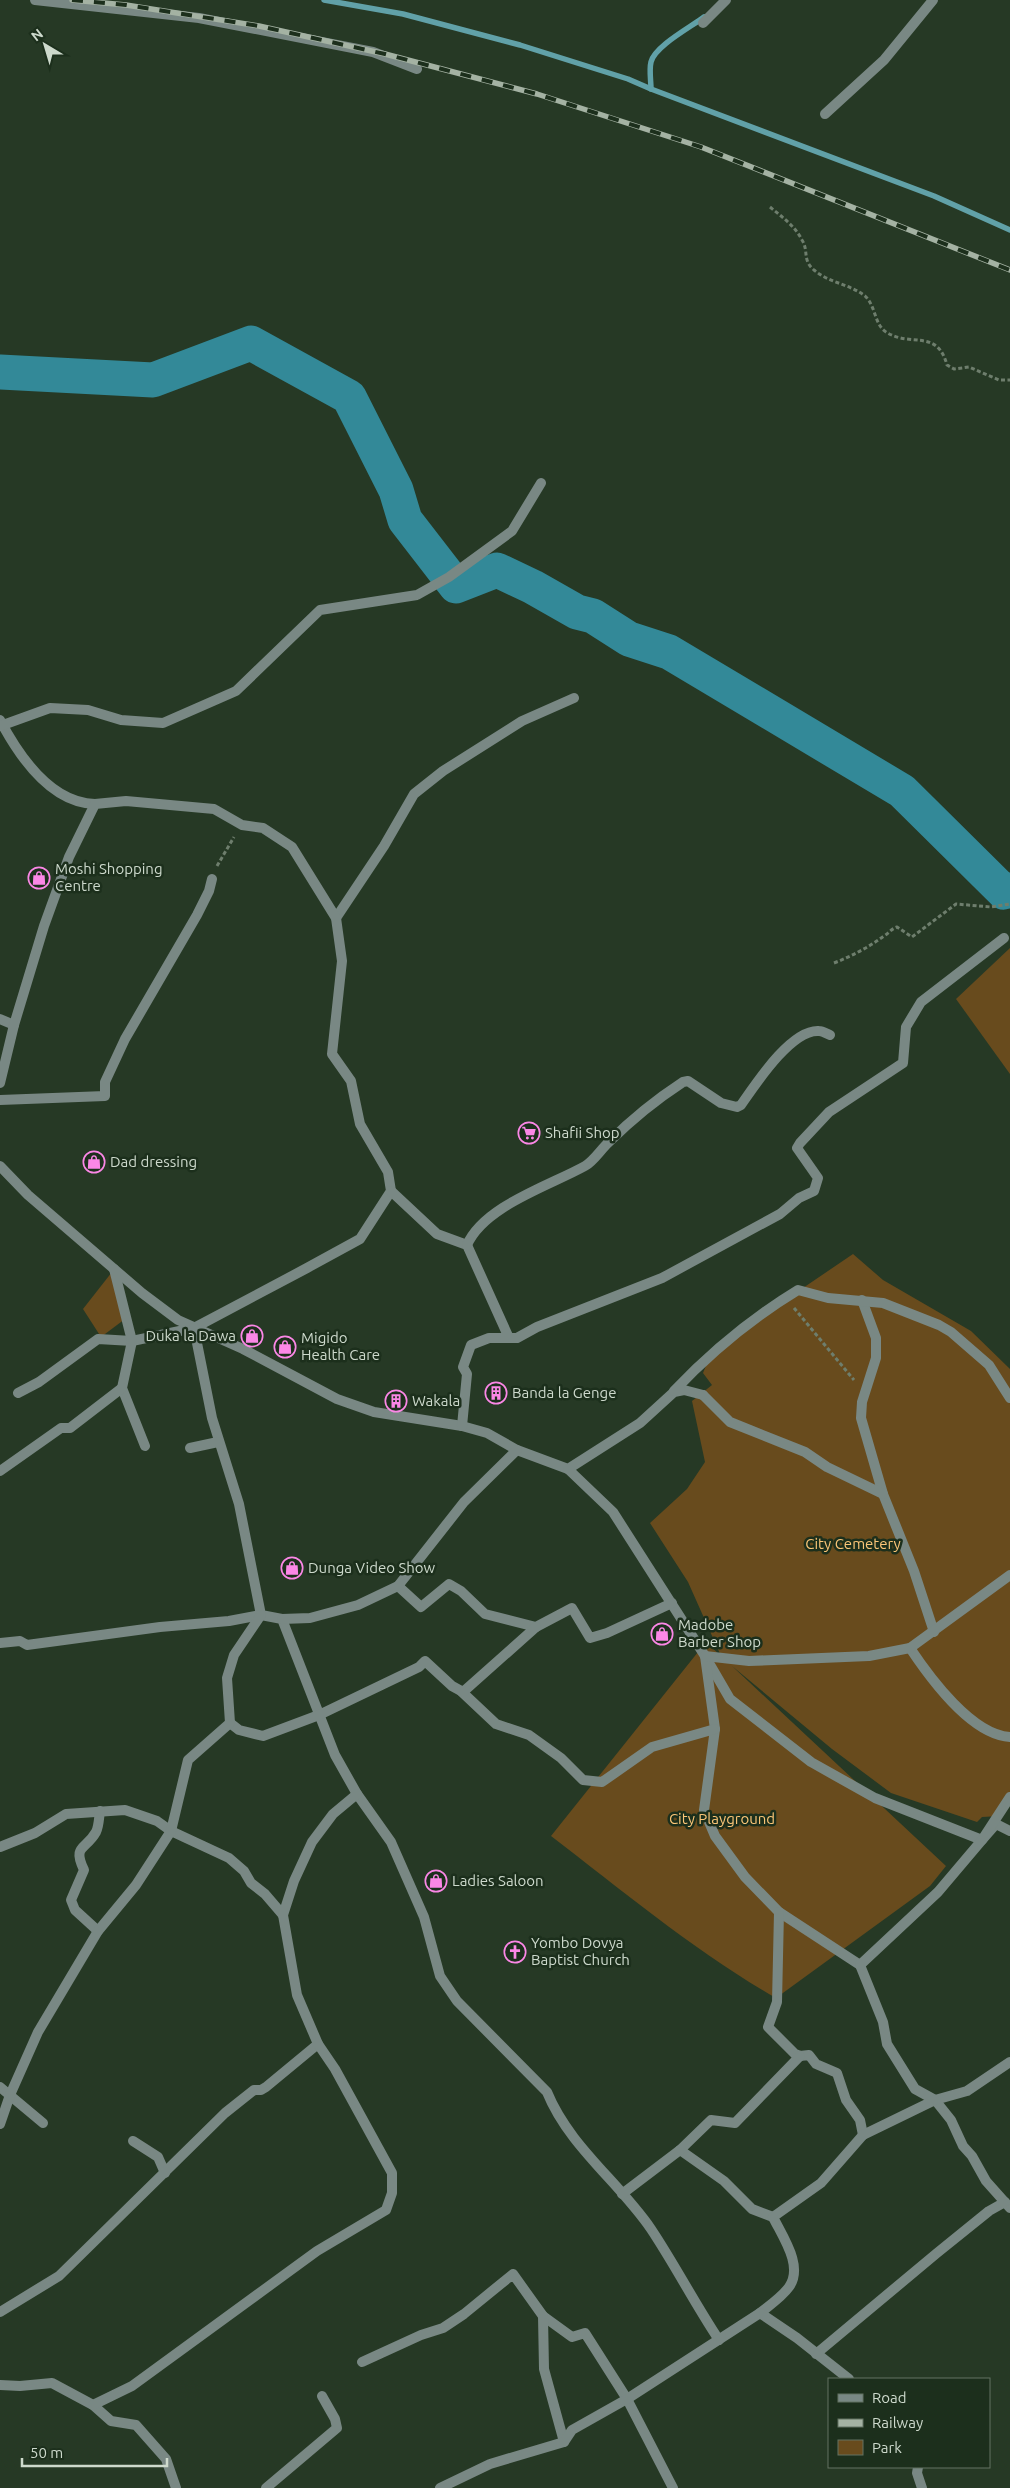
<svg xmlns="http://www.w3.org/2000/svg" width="1010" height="2488" font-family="Ubuntu,sans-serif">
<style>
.green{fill:#684b1d}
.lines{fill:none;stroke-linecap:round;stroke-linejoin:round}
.stream{stroke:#61a1a8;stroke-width:5.5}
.river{stroke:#338998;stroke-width:35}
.path{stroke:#6e7e6d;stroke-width:3;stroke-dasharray:4 2.5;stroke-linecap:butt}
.service{stroke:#798884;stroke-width:10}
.minor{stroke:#798884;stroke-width:10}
.rail-casing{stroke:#a4b2a3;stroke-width:5.5}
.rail{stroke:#1c2f1c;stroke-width:4;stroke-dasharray:11;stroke-linecap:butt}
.labels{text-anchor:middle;stroke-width:5;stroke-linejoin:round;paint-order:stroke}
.poi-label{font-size:15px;fill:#cdd9cc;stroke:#1c2f1c;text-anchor:start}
.park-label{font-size:15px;fill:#fbc678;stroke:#1c2f1c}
</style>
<rect width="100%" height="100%" fill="#263925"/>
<g class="green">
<path d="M 1010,948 L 1010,1074 L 956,999 Z"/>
<path d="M 853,1254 L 883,1280 L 971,1331 L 1010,1369 L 1010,1803 L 1000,1816 L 982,1817 L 977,1822 L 891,1793 L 832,1749 L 732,1666 L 946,1866 L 930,1886 L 776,1998 C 696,1952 624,1892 551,1836 L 706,1642 L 721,1656 L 688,1582 L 650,1523 L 687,1489 L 705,1462 L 692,1401 L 712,1385 L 703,1373 L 710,1356 L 775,1307 Z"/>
<path d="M 112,1272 L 125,1319 L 101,1337 L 83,1309 Z"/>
</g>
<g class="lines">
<g class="stream">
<path d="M 324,0 L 403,14 L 520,45 L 628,79 L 651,89 L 934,196 L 1010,230"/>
<path d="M 651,89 C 651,81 649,70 651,62 C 655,46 691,27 704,17"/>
</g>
<path class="river" d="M 0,372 L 153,380 L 251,343 L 349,397 L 396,490 L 405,520 L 456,586 L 497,570 L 533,587 L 577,612 L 593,616 L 629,639 L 669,652 L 902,791 L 1004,892 L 1010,890"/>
<g class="path">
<path d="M 770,207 C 782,217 795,226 802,240 C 809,251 802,260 814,270 C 829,283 850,284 865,296 C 876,306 874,324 886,332 C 911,348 937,328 947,365 L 954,369 L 969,367 L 999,380 L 1010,380"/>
<path d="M 217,866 L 234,837"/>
<path d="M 834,963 C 852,956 869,947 884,936 C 889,933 891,929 897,927 L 912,937 L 956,904 L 991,907 L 1010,904"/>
<path d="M 794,1308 L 854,1380"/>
</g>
<g class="service">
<path d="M 862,1300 L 876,1338 L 876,1358 L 862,1402 L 861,1418 L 883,1494 L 914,1571 L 934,1632"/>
<path d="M 703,1395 L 730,1422 L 805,1452 L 827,1467 L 883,1494"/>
<path d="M 910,1648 C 930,1678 972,1735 1010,1737"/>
</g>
<g class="minor">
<path d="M 35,0 L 199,18 L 373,52 L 417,69"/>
<path d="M 703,23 L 726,0"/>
<path d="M 825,114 L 884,60 L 933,0"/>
<path d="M 0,720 C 19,756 50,803 95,804"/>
<path d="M 0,726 L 50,708 L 88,710 L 121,720 L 163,723 L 236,691 L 320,610 L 417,595 L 449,577 L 512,531 L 541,483"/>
<path d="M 336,918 L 384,846 L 414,794 L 443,771 L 522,721 L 574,698"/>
<path d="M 0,1019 L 14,1025"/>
<path d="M 0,1083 L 14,1025 L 44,926 L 69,857 L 95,804 L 126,801 L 214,809 L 242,825 L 263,828 L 292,847 L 336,918 L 342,961 L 332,1054 L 351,1081 L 360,1124 L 388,1172 L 391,1191 L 360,1239 L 307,1268 L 194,1328 L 132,1341 L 98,1339 L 39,1382 L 18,1393"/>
<path d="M 0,1100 L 105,1096 L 105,1082 L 125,1039 L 197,915 L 209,891 L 212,879"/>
<path d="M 0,1166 L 28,1195 L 142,1293 L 178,1320 L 243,1349 L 337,1399 L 374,1412 L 462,1426 L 487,1433 L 517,1450 L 568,1469 L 640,1423 L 674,1392 L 684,1390 L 703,1395"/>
<path d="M 391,1191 L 437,1234 L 467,1245 L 509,1338"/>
<path d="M 467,1245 C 484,1206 549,1186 585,1166 C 594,1161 601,1149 609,1142 C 631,1120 657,1099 683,1082 L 688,1081 L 721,1103 L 737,1107 L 741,1105 C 755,1085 791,1029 819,1031 C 823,1031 827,1034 830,1035"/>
<path d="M 114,1269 L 132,1341 L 122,1388 L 145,1446"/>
<path d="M 194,1328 L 212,1418 L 239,1504 L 261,1615 L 282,1619 L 335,1755 L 357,1794 L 391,1842 L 424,1917 L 440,1976 L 457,2001 L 547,2092 C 569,2146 619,2182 651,2229 C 675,2265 695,2304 719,2340"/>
<path d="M 674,1391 C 711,1352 752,1318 798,1290 L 828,1298 L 883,1303 L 939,1325 L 951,1332 L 989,1365 L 1010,1398"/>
<path d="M 462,1426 L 467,1374 L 463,1367 L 471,1345 L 489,1338 L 517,1338 L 537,1327 L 662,1278 L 780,1214 L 799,1198 L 814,1191 L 818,1178 L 797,1148 L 800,1143 L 829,1112 L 903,1063 L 906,1027 L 921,1002 L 1004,938"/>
<path d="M 190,1448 L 218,1442"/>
<path d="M 568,1469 L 613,1512 L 705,1656 L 730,1699 L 811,1762 L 875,1798 L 982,1840 L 996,1824 L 1010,1831"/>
<path d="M 0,1471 L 61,1428 L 70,1428 L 122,1388"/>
<path d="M 398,1586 L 421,1607 L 449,1584 L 461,1591 L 485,1614 L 536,1627 L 572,1608 L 590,1638 L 607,1633 L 672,1603"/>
<path d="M 282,1619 L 310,1618 L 358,1605 L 398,1586 L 464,1502 L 517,1450"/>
<path d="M 0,1643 L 20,1641 L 27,1645 L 160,1627 L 229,1621 L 261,1615"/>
<path d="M 705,1656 L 715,1729 L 704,1810 L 715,1836 L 745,1877 L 779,1912 L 860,1965 L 883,2022 L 887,2044 L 915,2089 L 935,2100 L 951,2120 L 963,2146 L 972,2156 L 986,2181 L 1010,2208"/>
<path d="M 705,1656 L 749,1661 L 869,1656 L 910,1648 L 1010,1575"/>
<path d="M 462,1692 L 496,1724 L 529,1735 L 561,1758 L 583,1780 L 602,1782 L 652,1747 L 715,1729"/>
<path d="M 230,1723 L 239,1730 L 263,1736 L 319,1715 L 419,1667 L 425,1661 L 452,1686 L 463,1692 L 536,1627"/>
<path d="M 0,1847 L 35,1833 L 66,1814 L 125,1810 L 157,1821 L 171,1831 L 229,1858 L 244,1871 L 251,1883 L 265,1894 L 283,1915"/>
<path d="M 779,1912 L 777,2002 L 768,2027 L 795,2054 L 800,2056 L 809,2055 L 816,2064 L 837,2073 L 846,2100 L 860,2120 L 863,2135"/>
<path d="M 98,1931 L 75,1910 L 71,1900 L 84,1870 C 72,1845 86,1850 96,1832 C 99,1826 99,1817 100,1811"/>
<path d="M 860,1965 L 938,1892 L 982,1840 L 1010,1797"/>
<path d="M 0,2087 L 43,2123"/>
<path d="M 0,2124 L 10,2095 L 38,2032 L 98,1931 L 136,1885 L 171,1831 L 188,1760 L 230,1723 L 227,1678 L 234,1655 L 261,1615"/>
<path d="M 133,2141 L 158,2157 L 165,2173"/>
<path d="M 680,2150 L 724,2181 L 752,2209 L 773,2217"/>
<path d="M 622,2194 L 680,2150 L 711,2120 L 735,2123 L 800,2056"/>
<path d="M 0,2312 L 59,2276 L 225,2113 L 254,2090 L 261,2090 L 266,2087 L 318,2044"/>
<path d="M 760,2313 C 770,2305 782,2297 789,2287 C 804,2266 782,2236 773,2217 L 821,2183 L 863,2135 L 935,2100 L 967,2091 L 1010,2062"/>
<path d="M 543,2316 L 572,2337 L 585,2333 L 627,2399 L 673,2488"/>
<path d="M 816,2354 L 937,2253 L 989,2211 L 1005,2202"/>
<path d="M 362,2362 L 421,2335 L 443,2328 L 464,2314 L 513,2274 L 543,2316 L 544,2369 L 564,2442"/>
<path d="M 0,2385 L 20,2386 L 52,2383 L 93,2405 L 111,2421 L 136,2425 L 166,2459 L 176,2488"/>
<path d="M 93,2405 L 132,2386 L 317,2251 L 386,2210 L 392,2193 L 392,2173 L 335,2069 L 318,2044 L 297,1995 L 283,1915 L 294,1881 L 312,1842 L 333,1814 L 357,1794"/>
<path d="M 918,2467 L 917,2473 L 922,2488"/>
<path d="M 266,2488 L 337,2428 L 335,2419 L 322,2396"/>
<path d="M 440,2488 L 490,2464 L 564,2442 L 572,2430 L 627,2399 L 760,2313 L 797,2338 L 849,2379"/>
</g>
<g class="rail-casing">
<path id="rail" d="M 72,0 L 126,5 L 259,26 L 385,54 L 537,94 L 701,147 L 1010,270"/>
</g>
<use href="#rail" class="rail"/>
</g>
<defs>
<g id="shop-ring" transform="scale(1.125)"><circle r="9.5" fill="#1c2f1c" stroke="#fb87e6" stroke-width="1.5"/><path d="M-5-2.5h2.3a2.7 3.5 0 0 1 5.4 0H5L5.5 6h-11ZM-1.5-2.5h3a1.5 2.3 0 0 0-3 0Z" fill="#fb87e6"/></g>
<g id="supermarket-ring" transform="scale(1.125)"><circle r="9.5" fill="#1c2f1c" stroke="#fb87e6" stroke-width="1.5"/><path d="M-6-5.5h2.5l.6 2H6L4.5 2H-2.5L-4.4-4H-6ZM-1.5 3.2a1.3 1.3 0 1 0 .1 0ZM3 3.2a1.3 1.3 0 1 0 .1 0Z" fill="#fb87e6"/></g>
<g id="building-ring" transform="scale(1.125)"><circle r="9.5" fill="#1c2f1c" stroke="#fb87e6" stroke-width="1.5"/><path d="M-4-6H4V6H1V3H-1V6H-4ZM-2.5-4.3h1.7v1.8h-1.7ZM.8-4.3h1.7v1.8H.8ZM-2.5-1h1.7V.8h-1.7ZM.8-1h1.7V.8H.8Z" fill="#fb87e6"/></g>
<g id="church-ring" transform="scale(1.125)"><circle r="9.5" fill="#1c2f1c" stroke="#fb87e6" stroke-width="1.5"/><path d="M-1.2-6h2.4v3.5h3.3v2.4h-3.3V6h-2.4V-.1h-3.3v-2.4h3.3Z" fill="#fb87e6"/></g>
</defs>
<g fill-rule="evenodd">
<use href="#shop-ring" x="39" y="878"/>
<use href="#supermarket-ring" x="529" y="1133"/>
<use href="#shop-ring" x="94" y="1162"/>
<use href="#shop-ring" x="252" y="1336"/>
<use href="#shop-ring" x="285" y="1347"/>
<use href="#building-ring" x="496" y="1393"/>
<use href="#building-ring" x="396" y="1401"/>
<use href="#shop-ring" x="292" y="1568"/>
<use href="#shop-ring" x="662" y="1634"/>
<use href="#shop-ring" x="436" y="1881"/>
<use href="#church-ring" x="515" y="1952"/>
</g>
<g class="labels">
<g class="poi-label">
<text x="55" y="874">Moshi Shopping<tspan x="55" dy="17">Centre</tspan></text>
<text x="545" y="1138">Shafii Shop</text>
<text x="110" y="1167">Dad dressing</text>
<text x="236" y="1341" text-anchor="end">Duka la Dawa</text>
<text x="301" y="1343">Migido<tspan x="301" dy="17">Health Care</tspan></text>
<text x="512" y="1398">Banda la Genge</text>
<text x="412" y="1406">Wakala</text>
<text x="308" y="1573">Dunga Video Show</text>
<text x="678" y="1630">Madobe<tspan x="678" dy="17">Barber Shop</tspan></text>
<text x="452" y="1886">Ladies Saloon</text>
<text x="531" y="1948">Yombo Dovya<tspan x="531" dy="17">Baptist Church</tspan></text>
</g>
<g class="park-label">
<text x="853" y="1549">City Cemetery</text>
<text x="722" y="1824">City Playground</text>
</g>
</g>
<rect x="828" y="2378" width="162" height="90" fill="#1c2f1c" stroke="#637362"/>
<rect x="838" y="2394" width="25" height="8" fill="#798884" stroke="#637362"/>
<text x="872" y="2403" font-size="15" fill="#cdd9cc">Road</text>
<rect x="838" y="2419" width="25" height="8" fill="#a4b2a3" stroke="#637362"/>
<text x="872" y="2428" font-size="15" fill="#cdd9cc">Railway</text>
<rect x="838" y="2440" width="25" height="15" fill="#684b1d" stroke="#637362"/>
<text x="872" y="2453" font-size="15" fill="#cdd9cc">Park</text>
<g transform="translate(45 45) rotate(322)" stroke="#1c2f1c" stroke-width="4" paint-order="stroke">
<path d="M0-4L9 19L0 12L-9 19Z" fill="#cdd9cc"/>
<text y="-8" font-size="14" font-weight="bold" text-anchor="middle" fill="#cdd9cc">N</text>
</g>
<path d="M22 2458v8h145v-8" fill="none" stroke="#cdd9cc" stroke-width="2.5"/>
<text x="30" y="2458" font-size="15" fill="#cdd9cc" stroke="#1c2f1c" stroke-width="4" paint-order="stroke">50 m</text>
</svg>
